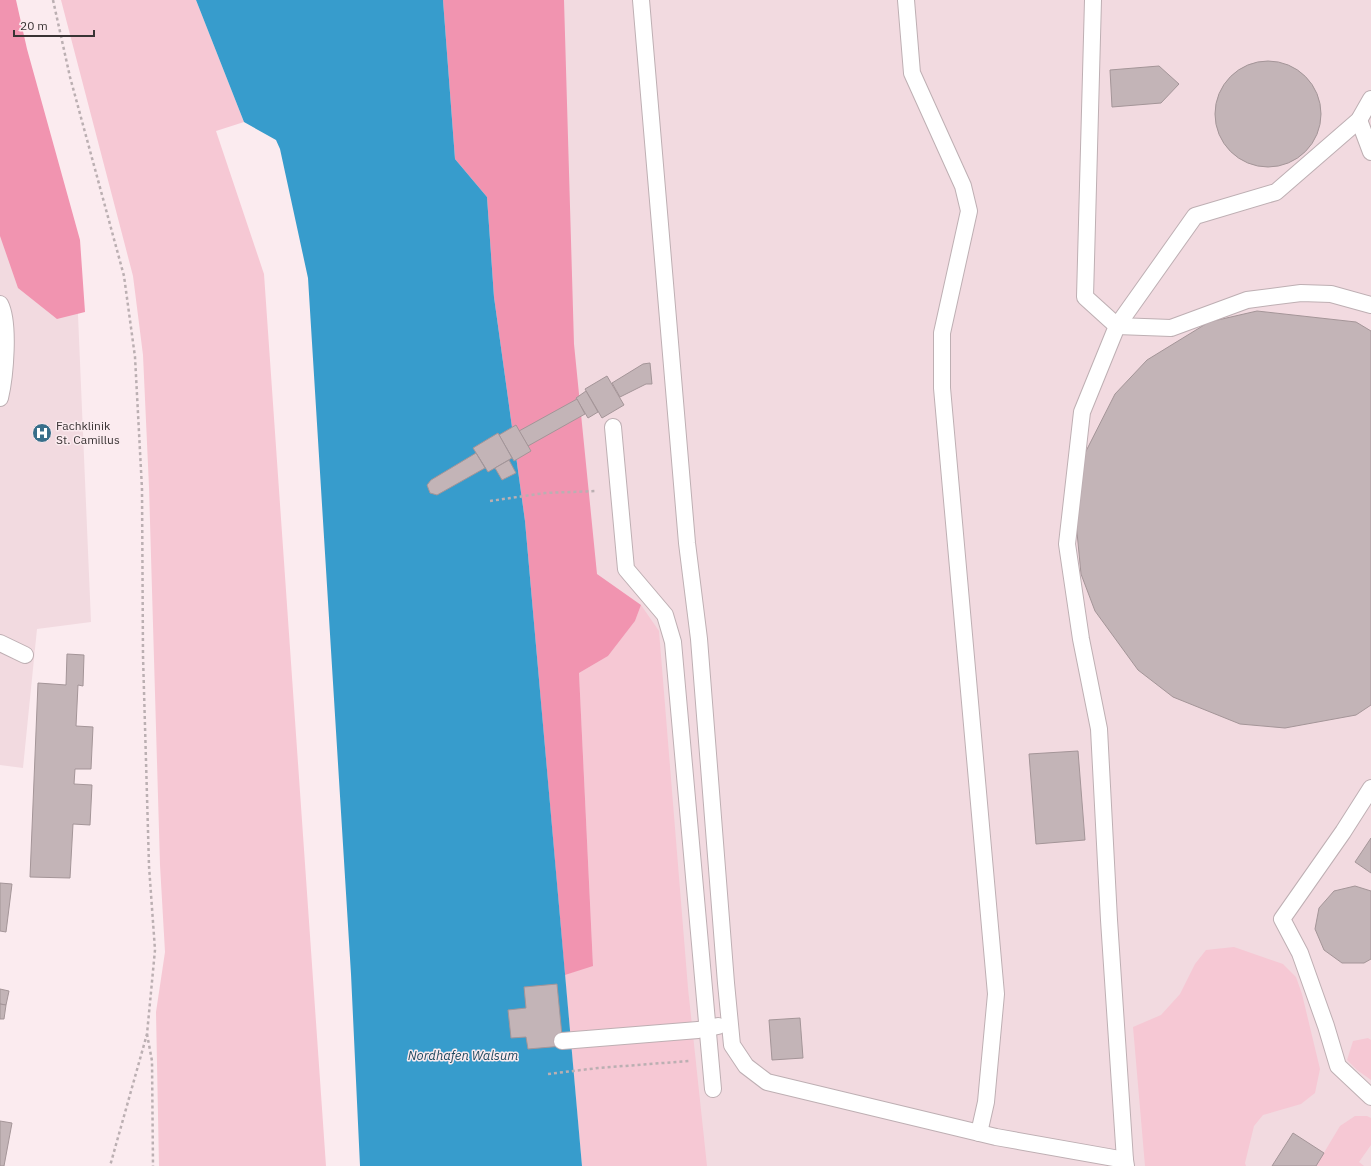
<svg xmlns="http://www.w3.org/2000/svg" width="1371" height="1166" font-family="'IBM Plex Sans',sans-serif">
<style>
.built{fill:#f2dae0}
.green{fill:#f6c8d4}
.forest{fill:#f194b0}
.water{fill:#379ccc}
.building{fill:#c3b4b7;stroke:#a49598}
.lines{fill:none;stroke-linecap:round;stroke-linejoin:round}
.lane-casing{stroke:#beafb3;stroke-width:18}
.path{stroke:#bbafb2;stroke-width:2.5;stroke-dasharray:3 3;stroke-linecap:butt}
.lane{stroke:#fff;stroke-width:16}
.labels{text-anchor:middle;stroke-width:3;stroke-linejoin:round;paint-order:stroke}
.poi-label{font-size:12px;fill:#393334;stroke:#fbebef;text-anchor:start}
.water-label{font-size:13px;font-style:italic;fill:#214a60;stroke:#fbebef}
</style>
<rect width="100%" height="100%" fill="#fbebef"/>
<g class="built">
<path d="M 443,0 L 1371,0 L 1371,1166 L 582,1166 L 525,521 L 494,297 L 487,197 L 455,159 Z"/>
<path d="M 0,233 L 75,244 L 91,622 L 37,629 L 23,768 L 0,765 Z"/>
</g>
<g class="green">
<path d="M 61,0 L 196,0 L 244,122 L 216,131 L 264,274 L 326,1166 L 159,1166 L 156,1012 L 165,952 L 160,865 L 149,487 L 143,355 L 133,276 Z"/>
<path d="M 641,605 L 659,631 L 688,988 L 707,1166 L 582,1166 L 565,975 L 593,965 L 579,673 L 608,656 L 635,621 Z"/>
<path d="M 1234,947 L 1283,964 L 1296,977 L 1302,994 L 1320,1069 L 1315,1093 L 1301,1104 L 1263,1115 L 1254,1126 L 1245,1163 L 1246,1166 L 1145,1166 L 1133,1027 L 1161,1015 L 1180,994 L 1195,964 L 1206,950 Z"/>
<path d="M 1368,1038 L 1371,1040 L 1371,1080 L 1357,1070 L 1347,1060 L 1353,1041 Z"/>
<path d="M 1355,1116 L 1367,1116 L 1371,1118 L 1371,1145 L 1359,1162 L 1364,1166 L 1316,1166 L 1340,1126 Z"/>
</g>
<g class="forest">
<path d="M 0,0 L 16,0 L 27,49 L 80,240 L 85,312 L 57,319 L 18,288 L 0,236 Z"/>
<path d="M 443,0 L 564,0 L 574,344 L 597,574 L 641,605 L 635,621 L 608,656 L 579,673 L 593,966 L 565,975 L 525,521 L 494,297 L 487,197 L 455,159 Z"/>
</g>
<path class="water" d="M 196,0 L 443,0 L 455,159 L 487,197 L 494,297 L 525,521 L 582,1166 L 360,1166 L 351,974 L 308,278 L 280,149 L 276,140 L 244,122 Z"/>
<g class="building">
<circle cx="1268" cy="114" r="53"/>
<path d="M 1159,66 L 1179,84 L 1161,103 L 1112,107 L 1110,70 Z"/>
<path d="M 1257,311 L 1356,322 L 1371,331 L 1371,705 L 1356,715 L 1285,728 L 1240,724 L 1173,697 L 1138,670 L 1095,611 L 1081,574 L 1074,501 L 1082,459 L 1115,394 L 1147,360 L 1209,322 Z"/>
<path d="M 650,363 L 652,384 L 646,384 L 620,397 L 612,383 L 643,364 Z"/>
<path d="M 607,376 L 624,405 L 602,418 L 585,389 Z"/>
<path d="M 586,391 L 598,412 L 588,418 L 576,398 Z"/>
<path d="M 577,399 L 585,414 L 528,446 L 519,431 Z"/>
<path d="M 516,425 L 531,451 L 514,461 L 499,435 Z"/>
<path d="M 498,433 L 512,458 L 488,472 L 473,448 Z"/>
<path d="M 476,453 L 485,468 L 437,495 L 430,493 L 427,485 L 431,480 Z"/>
<path d="M 509,460 L 516,473 L 502,480 L 495,468 Z"/>
<path d="M 67,654 L 84,655 L 83,686 L 78,685 L 76,726 L 93,727 L 91,769 L 75,769 L 74,784 L 92,785 L 90,825 L 73,824 L 70,878 L 30,877 L 38,683 L 66,685 Z"/>
<path d="M 1078,751 L 1085,840 L 1036,844 L 1029,754 Z"/>
<path d="M 1371,838 L 1371,873 L 1355,862 Z"/>
<path d="M 0,883 L 12,884 L 6,932 L 0,931 Z"/>
<path d="M 1355,886 L 1371,891 L 1371,959 L 1364,963 L 1342,963 L 1324,950 L 1315,929 L 1319,908 L 1334,891 Z"/>
<path d="M 557,984 L 563,1046 L 528,1049 L 526,1037 L 511,1038 L 508,1010 L 526,1008 L 524,987 Z"/>
<path d="M 0,989 L 9,991 L 6,1005 L 0,1004 Z"/>
<path d="M 0,1004 L 6,1005 L 4,1019 L 0,1019 Z"/>
<path d="M 800,1018 L 803,1058 L 772,1060 L 769,1020 Z"/>
<path d="M 0,1121 L 12,1123 L 4,1166 L 0,1166 Z"/>
<path d="M 1293,1133 L 1324,1153 L 1316,1166 L 1272,1166 Z"/>
</g>
<g class="lines">
<g class="lane-casing">
<g id="lane">
<path d="M 641,0 L 687,543 L 699,639 L 726,983 L 732,1045 L 746,1066 L 767,1082 L 996,1137 L 1125,1160 L 1126,1166"/>
<path d="M 906,0 L 912,73 L 963,186 L 969,211 L 942,333 L 942,388 L 996,994 L 986,1102 L 979,1133"/>
<path d="M 1093,0 L 1085,297 L 1117,326 L 1082,412 L 1067,544 L 1081,639 L 1099,729 L 1109,920 L 1125,1160"/>
<path d="M 1359,120 L 1371,152"/>
<path d="M 0,304 C 10,323 5,377 0,398"/>
<path d="M 1117,326 L 1195,216 L 1276,192 L 1359,120 L 1371,99"/>
<path d="M 1117,326 L 1171,328 L 1247,300 L 1301,293 L 1331,294 L 1371,305"/>
<path d="M 613,427 L 626,569 L 665,615 L 673,642 L 713,1089"/>
<path d="M 0,643 L 25,655"/>
<path d="M 1371,788 L 1343,832 L 1282,919 L 1300,953 L 1326,1026 L 1338,1066 L 1371,1097"/>
<path d="M 562,1041 L 698,1030 L 718,1026"/>
</g>
</g>
<g class="path">
<path d="M 53,0 L 70,77 L 124,276 L 135,357 L 142,489 L 143,656 L 149,866 L 155,950 L 147,1034 L 110,1166"/>
<path d="M 490,501 L 545,493 L 597,491"/>
<path d="M 147,1034 L 152,1061 L 153,1166"/>
<path d="M 548,1074 L 598,1068 L 689,1061"/>
</g>
<use href="#lane" class="lane"/>
</g>
<defs>
<g id="hospital-disc" transform="scale(1)"><circle r="9.5" fill="#386e8a" stroke="#fbebef"/><path d="M-5-5h3v3.5h4V-5h3V5h-3V1.5h-4V5h-3Z" fill="#fff"/></g>
</defs>
<g fill-rule="evenodd">
<use href="#hospital-disc" x="42" y="433"/>
</g>
<g class="labels">
<g class="poi-label">
<text x="56" y="430">Fachklinik<tspan x="56" dy="14">St. Camillus</tspan></text>
</g>
<g class="water-label">
<text x="463" y="1060">Nordhafen Walsum</text>
</g>
</g>
<path d="M14 30v6h80v-6" fill="none" stroke="#393334" stroke-width="2"/>
<text x="20" y="30" font-size="12" fill="#393334" stroke="#fbebef" stroke-width="3" paint-order="stroke">20 m</text>
</svg>
